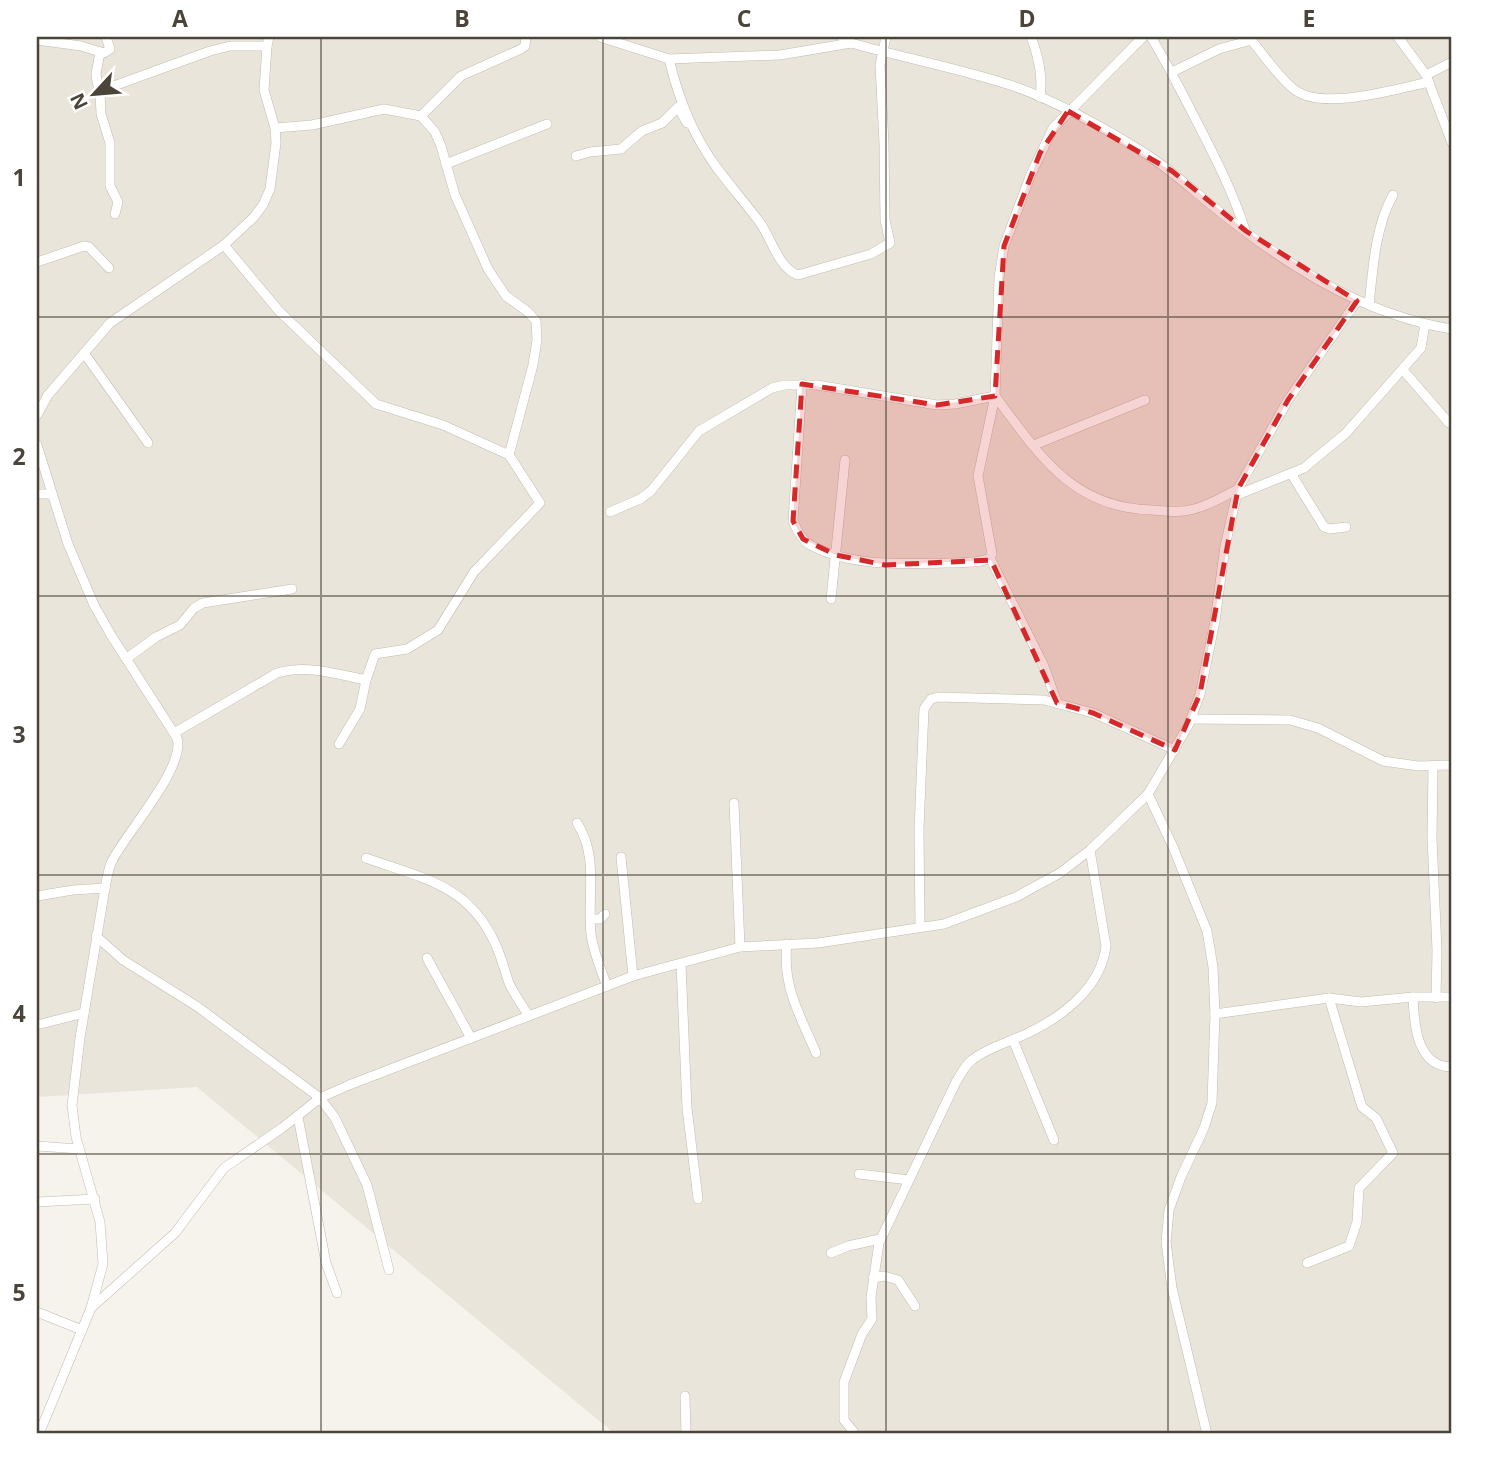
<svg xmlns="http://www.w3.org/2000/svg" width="1489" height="1471" font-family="'Open Sans',sans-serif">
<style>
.residential{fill:#eae5da}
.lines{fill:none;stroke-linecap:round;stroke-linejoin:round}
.minor-casing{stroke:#c2bbae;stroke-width:10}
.minor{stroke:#fff;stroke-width:9}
.marked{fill:#d62828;fill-opacity:0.2;stroke:#d62828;stroke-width:5;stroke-dasharray:14 9;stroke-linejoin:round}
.grid{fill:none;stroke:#4b4439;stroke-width:2;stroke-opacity:0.55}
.neatline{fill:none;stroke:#4b4439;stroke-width:2.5}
.grid-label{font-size:23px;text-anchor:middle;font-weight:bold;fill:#4b4439}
</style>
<rect width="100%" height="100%" fill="#f6f3ec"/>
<path class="residential" d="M 37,37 L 1452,37 L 1452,1434 L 615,1434 L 197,1087 L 37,1097 Z"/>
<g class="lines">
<g class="minor-casing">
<g id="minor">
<path d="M 600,37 L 669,59 L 780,55 L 851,43"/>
<path d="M 842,37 L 851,43 C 904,58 958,68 1010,85 C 1052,99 1105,128 1143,152 C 1167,167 1188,186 1210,204 C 1280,261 1361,315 1452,329"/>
<path d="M 1031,37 C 1038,55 1043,77 1040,97"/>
<path d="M 1151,37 C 1168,65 1182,93 1197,122 C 1215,157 1233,192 1245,230"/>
<path d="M 1398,37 L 1426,75 L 1452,143"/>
<path d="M 37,40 L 81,46 L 104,53 L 110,49 L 106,37"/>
<path d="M 1251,40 C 1265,56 1278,77 1295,90 C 1323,111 1397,89 1429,82"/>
<path d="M 100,52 L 96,74 L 97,82 L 100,91 L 101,114 L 110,143 L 110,186 L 118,202 L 115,214"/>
<path d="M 669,59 C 678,97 694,137 717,168 C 731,187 747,205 761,224 C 772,241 779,268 798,275 L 871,254 L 890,243 L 885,220 L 884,144 L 880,65 L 886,37"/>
<path d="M 1172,72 L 1219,49 L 1248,41 L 1252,37"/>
<path d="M 1426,75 L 1452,62"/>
<path d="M 100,91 L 210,51 L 230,46 L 267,46"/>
<path d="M 421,116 L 461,76 L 521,49 L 525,46 L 526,37"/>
<path d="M 275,128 L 312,125 L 384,109 L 421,116 L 435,132 L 441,146 L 455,195 L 488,269 L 506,296 L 528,312 L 536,321 L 537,340 L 533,365 L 509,455"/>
<path d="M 576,156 L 590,152 L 621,149 L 642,131 L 662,123 L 678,107 L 687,123"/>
<path d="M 446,164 L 547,124"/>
<path d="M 224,245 L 279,311 L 376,404 L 443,425 L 509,455 L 540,503 L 474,572 L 438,630 L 407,649 L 375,654 L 366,680 L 360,709 L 339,744"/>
<path d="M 37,262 L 84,246 L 89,247 L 109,268"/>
<path d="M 1369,305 C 1373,269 1375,227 1393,195"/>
<path d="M 84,353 L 148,443"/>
<path d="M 1403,370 L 1449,423"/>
<path d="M 802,384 L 793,521 C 797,531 802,541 812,546 C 853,567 902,564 947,563 C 960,562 978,564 990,558"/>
<path d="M 37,415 L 48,395 L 110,323 L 224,245 L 254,217 L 263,205 L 270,189 L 276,143 L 275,128 L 264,90 L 267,46 L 269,37"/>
<path d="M 37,445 L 68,544 L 94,605 L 111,635 L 177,738 C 186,767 126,833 112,861 C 108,869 107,879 105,888 L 80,1038 L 72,1105 L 76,1137 L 100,1222 L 103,1264 L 91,1308 L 39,1434"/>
<path d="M 1034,445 L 1145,400"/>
<path d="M 1292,475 L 1324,527 L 1330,529 L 1346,527"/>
<path d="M 37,494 L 50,494"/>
<path d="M 1237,495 L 1304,468 L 1346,433 L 1421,348 L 1425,324"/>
<path d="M 610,512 L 640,499 L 651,491 L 699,431 L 772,388 L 785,385 L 817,385 L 937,405 L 955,404 L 995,396 C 1039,454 1071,508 1152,510 C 1166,511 1181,513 1194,509 C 1210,505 1224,496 1238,489"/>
<path d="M 831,599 L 845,460"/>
<path d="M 126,659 L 156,637 L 180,625 L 194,608 L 203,603 L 292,589"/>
<path d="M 1057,703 L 1044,666 L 990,558 L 992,554 L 978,476 L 995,396 L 999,278 L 1004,246 L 1031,174 L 1053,128 L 1143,37"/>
<path d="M 1191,719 L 1290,720 L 1318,728 L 1383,761 L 1418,766 L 1452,765"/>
<path d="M 174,733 L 277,673 C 307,664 336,674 366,680"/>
<path d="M 1433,766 L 1432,838 L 1437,950 L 1436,998"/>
<path d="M 1148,794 L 1173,847 L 1207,931 L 1213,967 L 1215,1014 L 1212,1103 L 1204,1128 L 1181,1177 L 1169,1210 L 1166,1242 L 1172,1288 L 1207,1434"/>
<path d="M 734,803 L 740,947"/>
<path d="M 577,823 C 599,856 587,896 591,934 C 593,951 601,970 607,986"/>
<path d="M 621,857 L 633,976"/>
<path d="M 366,858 C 421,878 467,884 494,941 C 501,955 504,969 509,983 C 514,994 522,1005 529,1016"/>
<path d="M 37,896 L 73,890 L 105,888"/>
<path d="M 591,919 L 600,919 L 605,914"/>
<path d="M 920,927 L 919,829 L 924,709 L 931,699 L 938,697 L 1044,700 L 1093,713 L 1175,750"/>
<path d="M 96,936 L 123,960 L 198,1007 L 320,1098 L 335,1118 L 367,1185 L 389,1270"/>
<path d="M 787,944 C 782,986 800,1015 816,1053"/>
<path d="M 427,958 L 471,1038"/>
<path d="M 681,964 L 687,1108 L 698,1199"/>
<path d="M 1413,997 C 1414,1025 1417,1067 1452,1067"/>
<path d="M 1215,1014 L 1329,998 L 1361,1002 L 1413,997 L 1452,997"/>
<path d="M 37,1025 L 84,1013"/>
<path d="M 1013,1040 L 1054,1140"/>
<path d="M 298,1117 L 326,1263 L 337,1293"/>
<path d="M 37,1146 L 79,1149"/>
<path d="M 859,1174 L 909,1180"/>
<path d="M 37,1202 L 95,1199"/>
<path d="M 831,1253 L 848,1246 L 880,1239"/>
<path d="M 1307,1263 L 1349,1246 L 1357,1222 L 1359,1188 L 1393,1153 L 1376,1118 L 1362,1107 L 1329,998"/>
<path d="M 873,1278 L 884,1276 L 898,1280 L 915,1306"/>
<path d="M 91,1308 L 175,1233 L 224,1168 L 282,1128 L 320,1098 L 349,1085 L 633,976 L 740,947 L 818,943 L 944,924 L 1016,897 L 1060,873 L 1090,850 L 1148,794 L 1189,724 L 1200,694 L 1215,621 L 1225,546 L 1238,489 L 1288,400 L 1357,301"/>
<path d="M 37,1312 L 82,1330"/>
<path d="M 685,1396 L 686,1434"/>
<path d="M 852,1434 L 853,1431 L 844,1420 L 844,1382 L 862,1334 L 872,1319 L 871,1297 L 879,1243 L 956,1082 C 961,1074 965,1065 972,1060 C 987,1048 1009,1042 1026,1034 C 1062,1017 1101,988 1106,946 L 1090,850"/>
</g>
</g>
<use href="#minor" class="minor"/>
</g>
<path class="marked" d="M 1068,111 L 1172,171 L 1246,231 L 1357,301 L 1288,400 L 1238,489 L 1200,694 L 1175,750 L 1093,713 L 1057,703 L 991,560 L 885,565 L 836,555 L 803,539 L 793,521 L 802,384 L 937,405 L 995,396 L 1004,246 L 1040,153 Z"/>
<path class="grid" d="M 321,37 L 321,1434M 603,37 L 603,1434M 886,37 L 886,1434M 1168,37 L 1168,1434M 37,317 L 1452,317M 37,596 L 1452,596M 37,875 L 1452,875M 37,1154 L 1452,1154"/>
<rect width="1489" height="1471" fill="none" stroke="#ffffff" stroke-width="77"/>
<g transform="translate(94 94) rotate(244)" stroke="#ffffff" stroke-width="5" paint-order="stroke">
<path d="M0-5L12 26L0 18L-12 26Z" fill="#4b4439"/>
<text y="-10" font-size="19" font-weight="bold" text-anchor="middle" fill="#4b4439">N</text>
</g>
<rect x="38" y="38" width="1412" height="1394" class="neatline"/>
<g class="grid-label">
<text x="180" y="27">A</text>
<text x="462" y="27">B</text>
<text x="744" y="27">C</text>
<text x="1027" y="27">D</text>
<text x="1309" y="27">E</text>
<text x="19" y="186">1</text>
<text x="19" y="465">2</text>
<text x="19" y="743">3</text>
<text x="19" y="1022">4</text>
<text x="19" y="1301">5</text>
</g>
</svg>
